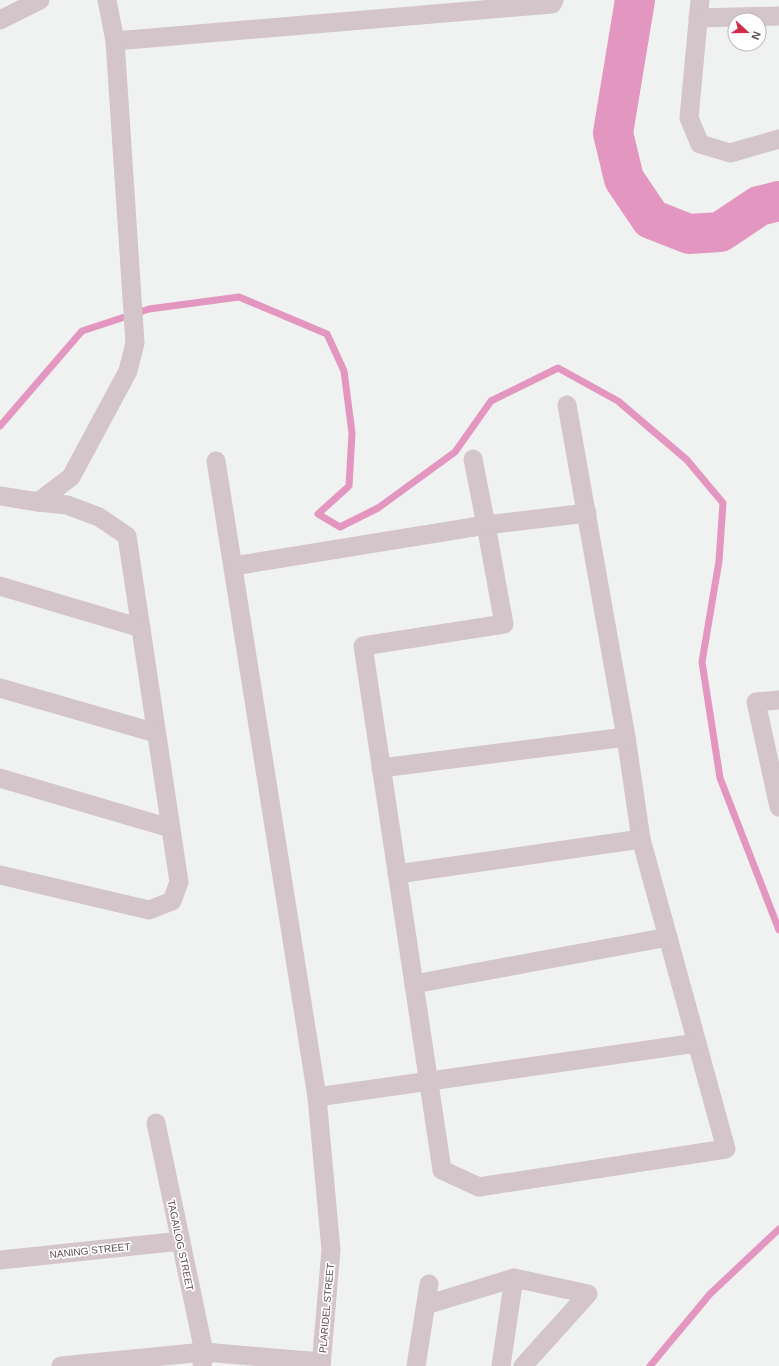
<svg xmlns="http://www.w3.org/2000/svg" width="779" height="1366" font-family="Helvetica,sans-serif">
<style>
.lines{fill:none;stroke-linecap:round;stroke-linejoin:round}
.stream{stroke:#e396bf;stroke-width:7}
.river{stroke:#e396bf;stroke-width:40}
.street{stroke:#d3c5c9;stroke-width:19}
.labels{text-anchor:middle;stroke-width:3.5;stroke-linejoin:round;paint-order:stroke}
.street-label{font-size:10px;fill:#5b4a4f;stroke:#fff}
</style>
<rect width="100%" height="100%" fill="#f0f2f1"/>
<g class="lines">
<g class="stream">
<path d="M 0,426 L 82,331 L 149,309 L 239,297 L 327,334 L 344,371 L 352,433 L 349,486 L 318,514 L 340,527 L 378,508 L 455,452 L 491,401 L 558,368 L 618,401 L 687,460 L 723,503 L 719,561 L 702,662 L 720,778 L 779,930"/>
<path d="M 650,1366 L 710,1294 L 779,1229"/>
</g>
<path class="river" d="M 635,0 L 613,133 L 624,179 L 651,219 L 689,234 L 720,232 L 759,206 L 779,201"/>
<g class="street">
<path d="M 700,0 L 689,118 L 700,144 L 730,153 L 779,139"/>
<path d="M 698,18 L 779,16"/>
<path d="M 0,20 L 40,0"/>
<path d="M 115,41 L 552,4 L 554,0"/>
<path d="M 473,459 L 486,525 L 504,624 L 363,646 L 442,1170 L 479,1187 L 726,1149 L 641,839 L 626,737 L 567,405"/>
<path d="M 216,461 L 317,1097 L 331,1250 L 321,1366"/>
<path d="M 0,496 L 38,502 L 67,505 L 99,517 L 127,536 L 179,882 L 172,901 L 149,910 L 0,875"/>
<path d="M 38,502 L 71,477 L 128,371 L 135,343 L 115,41 L 107,0"/>
<path d="M 234,566 L 486,525 L 587,513"/>
<path d="M 0,586 L 141,628"/>
<path d="M 0,688 L 156,733"/>
<path d="M 779,700 L 756,702 L 779,807"/>
<path d="M 381,768 L 626,737"/>
<path d="M 0,778 L 170,828"/>
<path d="M 397,874 L 641,839"/>
<path d="M 414,984 L 668,937"/>
<path d="M 317,1097 L 697,1043"/>
<path d="M 156,1123 L 204,1352 L 202,1366"/>
<path d="M 0,1260 L 181,1241"/>
<path d="M 426,1305 L 514,1278 L 588,1294 L 523,1366"/>
<path d="M 61,1366 L 204,1352 L 321,1362"/>
<path d="M 416,1366 L 429,1284"/>
<path d="M 501,1366 L 514,1278"/>
</g>
</g>
<g class="labels">
<g class="street-label">
<text transform="translate(181 1245) rotate(78)" y="4">TAGAILOG STREET</text>
<text transform="translate(90 1250) rotate(-6)" y="4">NANING STREET</text>
<text transform="translate(326 1308) rotate(-85)" y="4">PLARIDEL STREET</text>
</g>
</g>
<g transform="translate(747 32) rotate(111)"><circle r="19" fill="#ffffff" stroke="#bdb7b9"/>
<path d="M0-3L7 15L0 10L-7 15Z" fill="#cf2d4a"/>
<text y="-6" font-size="11" font-weight="bold" text-anchor="middle" fill="#5b4a4f">N</text>
</g>
</svg>
